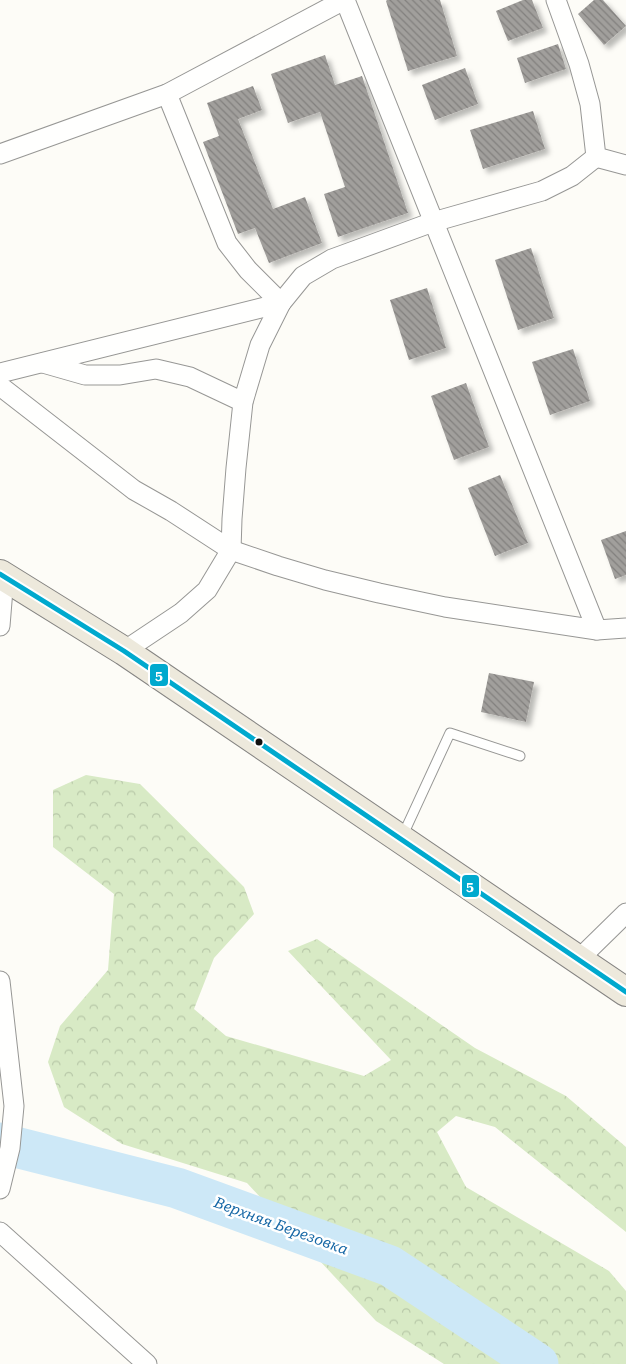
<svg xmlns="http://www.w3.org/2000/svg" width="626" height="1364" font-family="'Roboto Serif',serif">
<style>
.forest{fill:url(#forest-crowns)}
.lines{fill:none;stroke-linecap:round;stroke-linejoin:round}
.river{stroke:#cde8f7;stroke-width:41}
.building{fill:url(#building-back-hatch);filter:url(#shadow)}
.service-casing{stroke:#979795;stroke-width:11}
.minor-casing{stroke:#979795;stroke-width:21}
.primary-casing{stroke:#858482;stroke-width:30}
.service{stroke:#fffffe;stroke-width:9}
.minor{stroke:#fffffe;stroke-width:19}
.primary{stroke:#ede9dc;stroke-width:28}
.bus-1-casing{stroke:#fff;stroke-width:9}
.bus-1{stroke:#00a9ce;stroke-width:5}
.bus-dot{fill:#111;stroke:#fff;stroke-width:2}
.labels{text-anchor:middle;stroke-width:5;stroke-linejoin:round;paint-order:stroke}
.water-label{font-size:15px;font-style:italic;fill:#1768a6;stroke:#fff}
.line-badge{stroke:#fff;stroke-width:2}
.badge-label{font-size:14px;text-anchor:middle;font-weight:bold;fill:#fff}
</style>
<defs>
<pattern id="forest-crowns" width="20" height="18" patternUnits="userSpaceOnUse" patternTransform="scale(1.25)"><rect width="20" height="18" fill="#d8eac5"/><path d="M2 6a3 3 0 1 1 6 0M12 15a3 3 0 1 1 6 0" fill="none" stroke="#b8c8a8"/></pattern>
<pattern id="building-back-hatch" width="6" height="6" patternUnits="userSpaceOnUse" patternTransform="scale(1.25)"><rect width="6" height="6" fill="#a19f9c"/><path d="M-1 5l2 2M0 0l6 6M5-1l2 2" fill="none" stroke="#82807e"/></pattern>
<filter id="shadow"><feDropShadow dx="4.5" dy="4.5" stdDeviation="2.5" flood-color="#0004"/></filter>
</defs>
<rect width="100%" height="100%" fill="#fdfcf7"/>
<path class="forest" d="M 86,775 L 140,784 L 244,887 L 254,914 L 214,958 L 194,1009 L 226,1036 L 364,1076 L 391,1060 L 288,951 L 317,939 L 475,1048 L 566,1096 L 626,1147 L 626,1232 L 495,1127 L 456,1116 L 437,1132 L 466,1187 L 609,1271 L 626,1291 L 626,1364 L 444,1364 L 376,1321 L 247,1183 L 122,1144 L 64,1107 L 48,1062 L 60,1026 L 108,970 L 114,894 L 53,847 L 53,790 Z"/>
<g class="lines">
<path class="river" d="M 0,1143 L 177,1188 L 390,1266 L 538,1364"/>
</g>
<g class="building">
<path d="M 387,0 L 440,0 L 457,56 L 408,71 L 386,1 Z"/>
<path d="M 523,0 L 532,0 L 543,28 L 508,41 L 496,11 Z"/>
<path d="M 594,0 L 603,0 L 626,26 L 604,45 L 578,14 Z"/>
<path d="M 558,44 L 566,69 L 525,83 L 517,58 Z"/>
<path d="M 325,55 L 335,85 L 362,76 L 408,213 L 338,237 L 324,194 L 345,187 L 320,112 L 288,123 L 271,74 Z"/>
<path d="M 465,68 L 478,104 L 435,120 L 422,85 Z"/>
<path d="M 253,86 L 262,110 L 238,119 L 273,209 L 305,197 L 322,243 L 269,263 L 255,228 L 238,234 L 203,142 L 219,136 L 207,103 Z"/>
<path d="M 533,111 L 545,149 L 483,169 L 470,130 Z"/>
<path d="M 531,248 L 554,318 L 518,330 L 495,260 Z"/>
<path d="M 427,288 L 446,348 L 409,360 L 390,300 Z"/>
<path d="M 573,349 L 590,401 L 550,415 L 532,362 Z"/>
<path d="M 466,383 L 489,447 L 454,460 L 431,396 Z"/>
<path d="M 500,475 L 528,543 L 495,556 L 468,488 Z"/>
<path d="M 626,531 L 626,575 L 615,579 L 601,540 Z"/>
<path d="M 489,673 L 534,682 L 526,722 L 481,712 Z"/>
</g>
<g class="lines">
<g class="service-casing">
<path id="service" d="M 402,837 L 450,733 L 520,756"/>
</g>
<g class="minor-casing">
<g id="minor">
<path d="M 345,0 L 597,630"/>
<path d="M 556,0 L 579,64 L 590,104 L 596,157 L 626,165"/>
<path d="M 167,94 L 227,243 L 248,270 L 281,303"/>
<path d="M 0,154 L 167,94 L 344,0"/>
<path d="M 43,363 L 85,375 L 120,375 L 156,369 L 190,377 L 243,402"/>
<path d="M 0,373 L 281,303"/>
<path d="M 0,386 L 134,490 L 171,511 L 231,550 L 278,566 L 325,580 L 379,593 L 445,607 L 597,630 L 626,628"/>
<path d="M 0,626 L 4,577"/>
<path d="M 124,651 L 181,613 L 207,590 L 231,550 L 232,519 L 236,468 L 243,402 L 260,345 L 281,303 L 303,276 L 332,259 L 433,222 L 542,191 L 572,176 L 596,157"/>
<path d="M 578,960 L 626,913"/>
<path d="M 0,981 L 14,1106 L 10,1148 L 0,1189"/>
<path d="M 0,1232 L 147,1364"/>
</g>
</g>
<g class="primary-casing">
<path id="primary" d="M 0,574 L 124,651 L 626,992"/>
</g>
<use href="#service" class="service"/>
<use href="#minor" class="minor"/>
<use href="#primary" class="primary"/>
<g class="bus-1-casing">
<path id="bus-1" d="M 0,574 L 124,651 L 626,992"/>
</g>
<use href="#bus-1" class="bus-1"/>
</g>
<circle class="bus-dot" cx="259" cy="742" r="4.5"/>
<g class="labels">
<g class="water-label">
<text transform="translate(281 1226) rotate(20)" y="5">Верхняя Березовка</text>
</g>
</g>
<g class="line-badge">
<rect x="149" y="663" width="20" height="24" rx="5" fill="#00a9ce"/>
<rect x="461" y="874" width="19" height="24" rx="5" fill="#00a9ce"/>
</g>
<g class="badge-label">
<text x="159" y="680">5</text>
<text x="470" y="891">5</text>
</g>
</svg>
